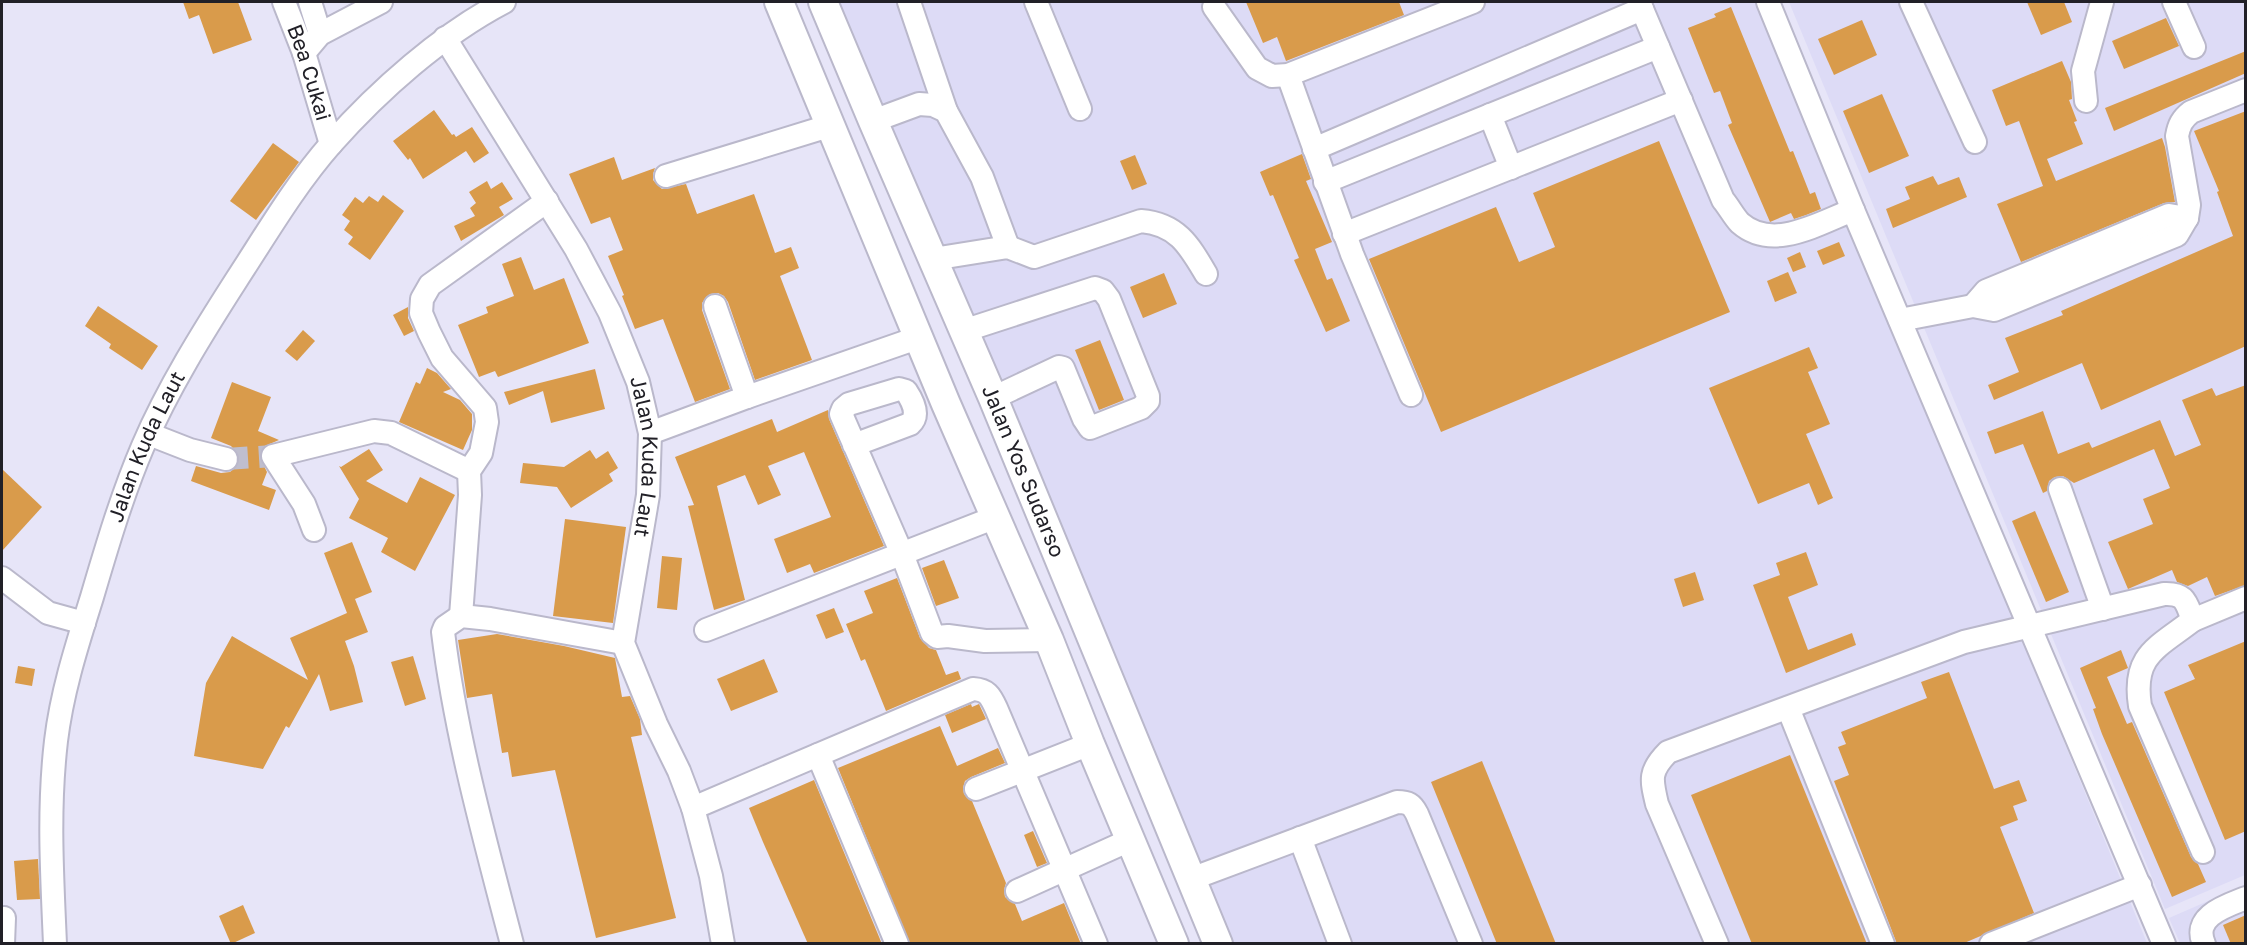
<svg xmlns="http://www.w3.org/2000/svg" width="2247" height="945" font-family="'Golos Text',sans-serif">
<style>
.built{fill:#dddbf6}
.building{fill:#d99b4b}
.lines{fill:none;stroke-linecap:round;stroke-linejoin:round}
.minor-tunnel{stroke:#bfbece;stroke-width:22;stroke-dasharray:22 11;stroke-linecap:butt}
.minor-casing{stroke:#bab8cb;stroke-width:26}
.major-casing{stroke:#bab8cb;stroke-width:32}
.minor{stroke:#fff;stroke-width:22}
.major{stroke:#fff;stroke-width:28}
.labels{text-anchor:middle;stroke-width:4.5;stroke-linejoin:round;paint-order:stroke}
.street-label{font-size:21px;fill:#212027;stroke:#fff}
</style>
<rect width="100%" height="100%" fill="#e7e5f8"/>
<g class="built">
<path d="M 832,2 L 1759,2 L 2147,943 L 1229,943 Z"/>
<path d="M 1789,2 L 2245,2 L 2245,875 L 2165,909 Z"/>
<path d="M 2245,885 L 2245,943 L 2180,943 L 2169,918 Z"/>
</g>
<g class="building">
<path d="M 183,2 L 238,2 L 252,40 L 213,54 L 199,15 L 189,19 Z"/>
<path d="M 1246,2 L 1399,2 L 1404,15 L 1286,61 L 1277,37 L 1263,43 Z"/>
<path d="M 2027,2 L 2064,2 L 2072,22 L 2041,35 Z"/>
<path d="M 1731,7 L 1790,152 L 1793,151 L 1810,194 L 1815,192 L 1821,209 L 1806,215 L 1794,219 L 1791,213 L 1770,222 L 1728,125 L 1732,123 L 1720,91 L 1714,93 L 1688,28 L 1716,17 L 1714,14 Z"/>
<path d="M 2166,18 L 2179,46 L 2124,69 L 2112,41 Z"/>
<path d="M 1862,20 L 1877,55 L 1834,75 L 1818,39 Z"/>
<path d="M 2246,51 L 2246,73 L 2114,131 L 2105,108 Z"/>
<path d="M 2062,61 L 2071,82 L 2072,99 L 2069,100 L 2077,121 L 2074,122 L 2083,144 L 2047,159 L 2056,181 L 2162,138 L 2165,147 L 2175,202 L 2164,203 L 2021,262 L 1997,204 L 2043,186 L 2019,121 L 2006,126 L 1992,90 Z"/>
<path d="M 1882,94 L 1909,156 L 1869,173 L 1843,111 Z"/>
<path d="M 434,110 L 452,135 L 454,134 L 456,137 L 472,127 L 489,153 L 474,163 L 466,151 L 423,179 L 410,158 L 408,160 L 393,141 Z"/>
<path d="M 2246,111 L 2246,346 L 2101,410 L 2082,363 L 1994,400 L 1988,385 L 2019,372 L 2005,338 L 2063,315 L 2061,311 L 2233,236 L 2217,192 L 2219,191 L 2194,131 Z"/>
<path d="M 1659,141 L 1730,312 L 1441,432 L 1369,259 L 1496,207 L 1519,262 L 1555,247 L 1533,193 Z"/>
<path d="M 273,143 L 299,162 L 256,220 L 230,201 Z"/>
<path d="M 1302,154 L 1311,179 L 1306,181 L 1332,242 L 1315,249 L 1327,280 L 1332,278 L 1350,321 L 1326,332 L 1294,260 L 1299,258 L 1273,195 L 1270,196 L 1260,172 Z"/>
<path d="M 1135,155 L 1147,184 L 1132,190 L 1120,161 Z"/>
<path d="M 614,157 L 622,180 L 655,168 L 653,174 L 653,180 L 662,189 L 686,184 L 697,214 L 754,194 L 775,253 L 791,247 L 799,268 L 780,276 L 812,360 L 755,380 L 728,302 L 724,296 L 718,293 L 710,294 L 702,303 L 702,310 L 730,389 L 695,402 L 663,319 L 635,329 L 622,296 L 624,295 L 608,256 L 623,250 L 610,217 L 591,224 L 569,174 Z"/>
<path d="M 1933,176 L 1938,185 L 1959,177 L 1967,197 L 1893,228 L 1886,209 L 1910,199 L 1905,187 Z"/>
<path d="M 487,181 L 491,189 L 502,182 L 513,199 L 499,207 L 504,215 L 461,241 L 454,226 L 475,216 L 470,208 L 476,203 L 469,192 Z"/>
<path d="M 383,195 L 404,211 L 370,260 L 348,244 L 353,237 L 344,230 L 350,221 L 342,215 L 355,197 L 363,203 L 369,196 L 378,202 Z"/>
<path d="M 1839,242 L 1845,256 L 1823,265 L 1817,251 Z"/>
<path d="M 1800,252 L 1806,267 L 1793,272 L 1787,258 Z"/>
<path d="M 521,257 L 534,290 L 564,278 L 589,343 L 498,377 L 495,371 L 479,377 L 458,325 L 488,313 L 486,307 L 514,296 L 502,264 Z"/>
<path d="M 1788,272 L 1797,293 L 1775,302 L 1767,281 Z"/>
<path d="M 1164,273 L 1177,304 L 1143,318 L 1130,287 Z"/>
<path d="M 98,306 L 158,346 L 142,370 L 109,348 L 111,344 L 85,326 Z"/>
<path d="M 408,307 L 408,318 L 414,331 L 404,336 L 393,315 Z"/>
<path d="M 303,330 L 315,341 L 297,361 L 285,351 Z"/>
<path d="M 1100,340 L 1124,400 L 1099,410 L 1075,350 Z"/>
<path d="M 1809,347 L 1818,368 L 1808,372 L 1830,424 L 1806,434 L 1833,498 L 1818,505 L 1809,483 L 1758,504 L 1709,388 Z"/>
<path d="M 427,368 L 437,373 L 451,389 L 443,392 L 460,400 L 472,414 L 472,430 L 463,450 L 399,422 L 416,382 L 420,384 Z"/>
<path d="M 595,369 L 605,409 L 551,423 L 543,391 L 509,405 L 504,392 Z"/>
<path d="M 232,382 L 271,397 L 258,431 L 279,440 L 265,446 L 260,452 L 260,458 L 267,472 L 262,485 L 276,490 L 269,510 L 191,481 L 196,466 L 221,473 L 230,472 L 239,463 L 239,455 L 231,446 L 211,438 Z"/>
<path d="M 2246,385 L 2246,585 L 2215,596 L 2207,577 L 2188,586 L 2177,582 L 2172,570 L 2128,589 L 2108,542 L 2153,524 L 2143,499 L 2170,488 L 2154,449 L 2074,483 L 2063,476 L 2055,477 L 2049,481 L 2047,491 L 2043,493 L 2023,444 L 1995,454 L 1987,432 L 2043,411 L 2058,454 L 2089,442 L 2092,448 L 2160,420 L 2175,456 L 2201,445 L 2182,400 L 2212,388 L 2216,396 Z"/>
<path d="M 828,410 L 829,419 L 884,546 L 814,573 L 810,564 L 787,573 L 774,539 L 831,517 L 804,452 L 768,466 L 781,495 L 758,505 L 745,475 L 717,486 L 745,600 L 714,610 L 688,506 L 694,505 L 675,457 L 772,419 L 777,432 Z"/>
<path d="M 369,449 L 383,470 L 366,481 L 407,503 L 420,477 L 455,495 L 415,571 L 381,552 L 388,538 L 349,518 L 359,499 L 339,466 L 341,467 Z"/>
<path d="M 590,450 L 596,459 L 608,451 L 618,468 L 609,474 L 613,481 L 571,508 L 557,487 L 520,483 L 523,463 L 564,467 Z"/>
<path d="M 2,469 L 42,507 L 2,551 Z"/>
<path d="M 2035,511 L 2069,592 L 2046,602 L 2012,521 Z"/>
<path d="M 565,519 L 626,527 L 613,623 L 553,616 Z"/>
<path d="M 352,542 L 372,592 L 355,599 L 368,632 L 345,641 L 354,666 L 363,702 L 330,711 L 319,674 L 289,728 L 286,726 L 263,769 L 194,756 L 206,683 L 232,636 L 308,680 L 290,638 L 347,613 L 324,553 Z"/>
<path d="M 1806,552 L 1818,585 L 1788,597 L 1808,650 L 1852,633 L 1856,645 L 1786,673 L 1753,585 L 1780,575 L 1776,563 Z"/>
<path d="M 662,556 L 682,558 L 677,610 L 657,608 Z"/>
<path d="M 944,560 L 959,598 L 936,606 L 922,568 Z"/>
<path d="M 1695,572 L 1704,600 L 1683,607 L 1674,579 Z"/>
<path d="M 897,578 L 920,638 L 929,648 L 936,650 L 946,675 L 958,671 L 961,679 L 886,711 L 865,659 L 861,661 L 846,624 L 873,613 L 864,591 Z"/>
<path d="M 834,608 L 844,632 L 826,639 L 816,615 Z"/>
<path d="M 497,634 L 564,646 L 615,658 L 622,697 L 630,696 L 640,719 L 642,735 L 631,737 L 676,918 L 596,938 L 555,770 L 512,777 L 508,752 L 502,753 L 492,694 L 467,698 L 458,640 Z"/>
<path d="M 2246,641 L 2246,831 L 2225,840 L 2164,692 L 2195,679 L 2188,665 Z"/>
<path d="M 2121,650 L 2128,668 L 2107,677 L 2127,724 L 2132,722 L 2191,857 L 2198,864 L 2206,882 L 2172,897 L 2102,734 L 2093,709 L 2096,708 L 2080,668 Z"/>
<path d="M 413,656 L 426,699 L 405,706 L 391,662 Z"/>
<path d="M 764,659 L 778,692 L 731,711 L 717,679 Z"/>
<path d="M 18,666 L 35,669 L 32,686 L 15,683 Z"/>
<path d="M 1949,672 L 1994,789 L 2019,780 L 2027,801 L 2013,806 L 2018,820 L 2000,827 L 2034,913 L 1962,944 L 1897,944 L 1834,781 L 1849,775 L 1838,747 L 1846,744 L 1841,732 L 1927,698 L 1921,682 Z"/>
<path d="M 971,704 L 972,707 L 979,704 L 986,719 L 952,733 L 945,715 Z"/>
<path d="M 940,726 L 957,766 L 998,748 L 1005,763 L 971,777 L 965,781 L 963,788 L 964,794 L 972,801 L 1006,883 L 1004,890 L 1005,897 L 1015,904 L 1022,921 L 1064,903 L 1081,944 L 910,944 L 838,768 Z"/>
<path d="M 1790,755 L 1867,944 L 1752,944 L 1691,795 Z"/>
<path d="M 1482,761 L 1556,944 L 1497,944 L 1431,782 Z"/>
<path d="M 814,780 L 882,944 L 808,944 L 763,842 L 749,808 Z"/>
<path d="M 1033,831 L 1047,863 L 1037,867 L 1024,835 Z"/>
<path d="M 38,859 L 40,899 L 17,900 L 14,861 Z"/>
<path d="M 243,905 L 255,933 L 231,944 L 219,916 Z"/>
<path d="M 2246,915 L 2246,944 L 2231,944 L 2223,925 Z"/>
</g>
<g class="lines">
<path class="minor-tunnel" d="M 226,459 L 273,456"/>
<g class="minor-casing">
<g id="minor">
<path id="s1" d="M 284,2 L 304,53 L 331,144"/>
<path d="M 310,2 L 320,34"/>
<path d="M 909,2 L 946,111"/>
<path d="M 1036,2 L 1080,109"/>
<path d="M 1639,2 L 1723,200 C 1729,207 1734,217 1740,223 C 1773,252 1819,223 1853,210"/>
<path d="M 1768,2 L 1853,210 L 2164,944"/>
<path d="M 1911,2 L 1975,142"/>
<path d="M 2174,2 L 2194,47"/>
<path d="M 1214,7 L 1257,68 L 1272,76 L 1288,75 L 1473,2"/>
<path id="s2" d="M 445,38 L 576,249 L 610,313 L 638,382 L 650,433 L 648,495 L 623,643 L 656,724 L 679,771 L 693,808 L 711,876 L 723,944"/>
<path d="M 304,53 L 320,34 L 381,2"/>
<path d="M 1288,75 L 1352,254 L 1411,395"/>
<path d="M 2086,101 L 2083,71 L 2102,2"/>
<path d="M 1490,115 L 1511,168"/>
<path d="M 873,121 L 919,104 L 933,105 L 946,111 L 982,177 L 1008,247"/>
<path d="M 1314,149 L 1642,9"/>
<path d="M 666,176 L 832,125"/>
<path d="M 1325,182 L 1658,47"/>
<path d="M 1344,234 L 1681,100"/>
<path d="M 933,259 L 1008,247 L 1034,257 L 1141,221 C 1177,224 1189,245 1206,274"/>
<path d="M 1973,306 L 1986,291 L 2169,215 L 2187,218"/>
<path d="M 1900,320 L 1973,306 L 1994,310 L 2177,235 L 2187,218 L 2189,205 L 2177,136 C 2179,125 2182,119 2191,112 L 2246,90"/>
<path d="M 963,331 L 1095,288 L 1103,291 L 1109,299 L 1148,396 L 1148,401 L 1141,408 L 1090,428 L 1084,419 L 1063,368 L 1059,367 L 993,398"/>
<path d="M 747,397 L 920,337"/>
<path d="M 650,433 L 747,397 L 715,306"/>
<path d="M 149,434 L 190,450 L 226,459"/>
<path d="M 854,445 L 910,424 C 920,415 912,400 906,391 L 899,389 L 849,404 L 843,409 L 841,414 L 902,554 L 932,633 L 937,637 L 948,636 L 985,641 L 1049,640"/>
<path d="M 2060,489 L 2103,609"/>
<path d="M 314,530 L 304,504 L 273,456 L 374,431 L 391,433 L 469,471"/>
<path d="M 2,578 L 48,613 L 84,623"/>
<path d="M 461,616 L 470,495 L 469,471 L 481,453 L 487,422 L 485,408 L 442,358 L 429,332 L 421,313 L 422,299 L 430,285 L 547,201"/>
<path d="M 2193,620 C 2157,648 2132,655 2140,706 L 2203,852"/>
<path d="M 706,630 L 996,517"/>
<path d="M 1788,708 L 1883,944"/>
<path d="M 818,755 L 897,944"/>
<path d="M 976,789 L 1090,744"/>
<path d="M 693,808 L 973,689 C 987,690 990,695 996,708 L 1096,944"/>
<path d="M 1300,838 L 1340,944"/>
<path d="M 1191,879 L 1397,802 C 1408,802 1412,804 1417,814 L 1471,944"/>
<path d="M 1017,891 L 1130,840"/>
<path d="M 3,944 L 4,918"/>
<path id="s3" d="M 55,944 C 52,874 48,810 56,741 C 62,691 77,645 92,597 C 107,546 122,495 143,446 C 168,388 203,332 237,279 C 267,233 295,185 331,144 C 379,90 441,35 504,2"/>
<path d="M 512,944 C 485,840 456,738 443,632 L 445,627 L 461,616 L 490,619 L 623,643"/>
<path d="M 1717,944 L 1657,804 C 1651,779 1649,771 1668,752 L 1964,642 L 2164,594 C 2186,593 2186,603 2193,620 L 2246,598"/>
<path d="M 1991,944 L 2140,885"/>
<path d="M 2204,944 C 2192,916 2226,906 2246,898"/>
</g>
</g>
<g class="major-casing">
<g id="major">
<path d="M 779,2 L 946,404 L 1049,640 L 1090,744 L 1174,944"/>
<path id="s4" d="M 823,2 L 873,121 L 993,398 L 1218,944"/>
</g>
</g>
<use href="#minor" class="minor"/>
<use href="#major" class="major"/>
</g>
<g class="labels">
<g class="street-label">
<text dy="7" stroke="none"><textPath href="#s1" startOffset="75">Bea Cukai</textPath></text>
<text dy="7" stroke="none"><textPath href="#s3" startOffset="512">Jalan Kuda Laut</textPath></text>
<text dy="7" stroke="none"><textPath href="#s2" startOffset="471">Jalan Kuda Laut</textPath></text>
<text dy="7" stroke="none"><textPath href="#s4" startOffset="510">Jalan Yos Sudarso</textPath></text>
</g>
</g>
<rect width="2247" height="945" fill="none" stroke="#212027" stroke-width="6"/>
</svg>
